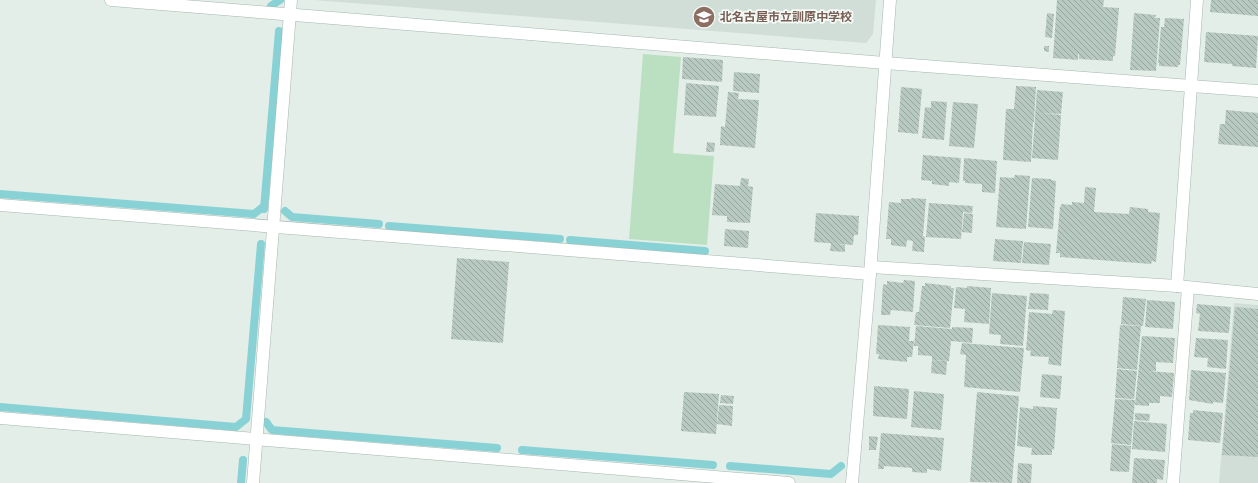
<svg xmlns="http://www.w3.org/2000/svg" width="1258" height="483" font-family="Poppins,'Noto Sans JP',sans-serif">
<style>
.built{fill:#d1ded7}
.green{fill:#bbe0c1}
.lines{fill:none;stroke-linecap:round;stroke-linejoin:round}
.stream{stroke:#88d2d6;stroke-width:8}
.building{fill:url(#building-back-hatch)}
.street-casing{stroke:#a5b7af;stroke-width:13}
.street{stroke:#fff;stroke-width:12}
.labels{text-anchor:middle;stroke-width:3.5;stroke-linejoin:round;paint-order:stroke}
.education-label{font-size:12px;font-weight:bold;fill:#785e54;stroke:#f4faf6;text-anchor:start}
</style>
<defs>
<pattern id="building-back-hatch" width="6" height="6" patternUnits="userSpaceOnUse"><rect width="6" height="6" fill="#b8c9c1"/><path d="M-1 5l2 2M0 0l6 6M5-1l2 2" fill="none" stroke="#95a59e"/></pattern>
</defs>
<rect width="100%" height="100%" fill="#e3eee8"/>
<g class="built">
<path d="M 314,0 L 876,0 L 873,34 L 866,43 Z"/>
<path d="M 1234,303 L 1258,305 L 1258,483 L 1219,483 Z"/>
</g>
<path class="green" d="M 643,54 L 681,57 L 673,153 L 714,156 L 707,245 L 629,239 Z"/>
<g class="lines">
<g class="stream">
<path d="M 271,6 L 280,0"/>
<path d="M 0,194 L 254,214 L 264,206"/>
<path d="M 264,209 L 279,31"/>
<path d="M 285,211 L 292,217 L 379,224"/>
<path d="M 389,226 L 560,239"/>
<path d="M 570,240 L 705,251"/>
<path d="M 0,407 L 236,427 L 246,419 L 261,244"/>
<path d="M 266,422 L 272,430 L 497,448"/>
<path d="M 522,450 L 713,465"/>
<path d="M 730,466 L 831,474 L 841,466"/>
<path d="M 241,483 L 243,460"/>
</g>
</g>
<g class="building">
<path d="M 1057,0 L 1104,0 L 1103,7 L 1119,8 L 1115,56 L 1113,56 L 1113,61 L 1079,59 L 1079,54 L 1078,54 L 1078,60 L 1053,58 Z"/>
<path d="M 1211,0 L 1258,0 L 1258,16 L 1210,12 Z"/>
<path d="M 1047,13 L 1054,14 L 1052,38 L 1045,37 Z"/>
<path d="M 1134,13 L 1156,15 L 1155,18 L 1160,18 L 1156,71 L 1130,70 Z"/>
<path d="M 1165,18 L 1184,19 L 1180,65 L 1178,65 L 1178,67 L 1159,66 L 1159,63 L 1158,63 L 1161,27 L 1164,27 Z"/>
<path d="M 1206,32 L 1258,36 L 1256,68 L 1232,66 L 1232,64 L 1204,62 Z"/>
<path d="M 1044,46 L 1049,46 L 1049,52 L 1044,51 Z"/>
<path d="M 683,57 L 723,60 L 722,82 L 682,79 Z"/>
<path d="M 734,72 L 760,74 L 759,93 L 733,91 Z"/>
<path d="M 686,83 L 719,86 L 716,117 L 684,115 Z"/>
<path d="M 1016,86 L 1036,87 L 1034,122 L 1026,121 L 1033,122 L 1031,162 L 1003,160 L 1006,109 L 1014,109 Z"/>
<path d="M 901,87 L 922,89 L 918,134 L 898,132 Z"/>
<path d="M 1037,90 L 1063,92 L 1061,114 L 1041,113 L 1061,115 L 1058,160 L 1032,158 Z"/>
<path d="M 728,92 L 739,93 L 738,99 L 759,100 L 755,148 L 720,145 L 721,126 L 725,127 Z"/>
<path d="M 931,101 L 947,102 L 944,140 L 922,138 L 925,107 L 931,108 Z"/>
<path d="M 953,102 L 978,104 L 974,148 L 949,146 Z"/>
<path d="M 1226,110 L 1258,113 L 1258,147 L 1218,144 L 1220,124 L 1225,124 Z"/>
<path d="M 707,142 L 715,143 L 714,152 L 706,152 Z"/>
<path d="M 923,155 L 961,158 L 959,183 L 949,182 L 949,186 L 932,184 L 932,181 L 921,180 Z"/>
<path d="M 964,158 L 997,161 L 995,193 L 982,192 L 982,184 L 965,183 L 965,181 L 963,181 Z"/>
<path d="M 1015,175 L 1030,176 L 1026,229 L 996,227 L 1000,177 L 1014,178 Z"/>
<path d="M 741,178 L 749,179 L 748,186 L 753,187 L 750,223 L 727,222 L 727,216 L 712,215 L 715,184 L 740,186 Z"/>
<path d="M 1032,178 L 1051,179 L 1051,180 L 1056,181 L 1053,229 L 1028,227 Z"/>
<path d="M 1085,187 L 1096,188 L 1094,212 L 1129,214 L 1130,207 L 1148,209 L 1148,212 L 1160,213 L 1156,262 L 1152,261 L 1151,264 L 1060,257 L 1060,253 L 1056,253 L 1060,206 L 1061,207 L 1061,204 L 1072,205 L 1072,202 L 1084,203 Z"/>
<path d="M 911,198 L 926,199 L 923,236 L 925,237 L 924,252 L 912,251 L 913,241 L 907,240 L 906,247 L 891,245 L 891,239 L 886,239 L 889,202 L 901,203 L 901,199 L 911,199 Z"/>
<path d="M 929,203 L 973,206 L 972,213 L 963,212 L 961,239 L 926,237 Z"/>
<path d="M 816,213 L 859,216 L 858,235 L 854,235 L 853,245 L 814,242 Z"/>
<path d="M 964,213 L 973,214 L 972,233 L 962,232 Z"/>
<path d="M 725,229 L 749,231 L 748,248 L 724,246 Z"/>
<path d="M 995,239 L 1023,241 L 1021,263 L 993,261 Z"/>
<path d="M 1024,242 L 1051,244 L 1049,265 L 1022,263 Z"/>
<path d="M 831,243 L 845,245 L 845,252 L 830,251 Z"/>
<path d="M 457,258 L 509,262 L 503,343 L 451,339 Z"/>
<path d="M 904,280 L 915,281 L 913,312 L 891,310 L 890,315 L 881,315 L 883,284 L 887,285 L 887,281 L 903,283 Z"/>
<path d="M 925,283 L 951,286 L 951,288 L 954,288 L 950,328 L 914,325 L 916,312 L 919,312 L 922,286 L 925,286 Z"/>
<path d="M 967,286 L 991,288 L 989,324 L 964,322 L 965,309 L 954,308 L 956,287 L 967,288 Z"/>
<path d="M 992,293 L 1027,296 L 1023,346 L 1000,344 L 1001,335 L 989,334 Z"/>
<path d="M 1030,293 L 1049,294 L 1048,310 L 1028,309 Z"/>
<path d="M 1123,297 L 1146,299 L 1143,326 L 1121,324 Z"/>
<path d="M 1147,300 L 1175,302 L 1173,329 L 1145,327 Z"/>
<path d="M 1197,304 L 1231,307 L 1229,333 L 1198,331 L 1200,314 L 1196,313 Z"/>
<path d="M 1235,307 L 1258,309 L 1258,457 L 1222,455 Z"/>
<path d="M 1053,310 L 1065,311 L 1061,366 L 1048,364 L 1049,357 L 1030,356 L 1031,351 L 1026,350 L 1029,312 L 1052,314 Z"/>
<path d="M 878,325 L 910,327 L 909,341 L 914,341 L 912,357 L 907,357 L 907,362 L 878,359 L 879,354 L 876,354 Z"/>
<path d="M 1120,325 L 1141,326 L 1137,370 L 1117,368 Z"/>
<path d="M 916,326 L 952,329 L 952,327 L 973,328 L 972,343 L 951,341 L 949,361 L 932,360 L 932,356 L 918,355 L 918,346 L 914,346 Z"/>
<path d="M 1142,336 L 1175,338 L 1173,363 L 1156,362 L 1156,371 L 1148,371 L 1174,373 L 1172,397 L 1160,396 L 1160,403 L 1149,403 L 1149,406 L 1135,405 Z"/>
<path d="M 1196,338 L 1228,340 L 1226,369 L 1207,367 L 1208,358 L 1194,357 Z"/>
<path d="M 962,343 L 1024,348 L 1020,392 L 964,387 L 966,355 L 960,354 Z"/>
<path d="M 932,360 L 947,361 L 946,375 L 931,373 Z"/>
<path d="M 1117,369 L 1137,371 L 1134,399 L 1115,398 Z"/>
<path d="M 1191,370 L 1226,373 L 1223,403 L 1213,402 L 1213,404 L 1189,400 Z"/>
<path d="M 1042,374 L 1062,376 L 1060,399 L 1040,397 Z"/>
<path d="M 874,386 L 909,389 L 907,419 L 873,416 Z"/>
<path d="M 914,391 L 944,394 L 941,430 L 911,427 Z"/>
<path d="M 684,392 L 719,394 L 716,434 L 681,431 Z"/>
<path d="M 977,392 L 1019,396 L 1012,483 L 970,482 Z"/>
<path d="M 721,395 L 734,396 L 733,404 L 720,403 Z"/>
<path d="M 1115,399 L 1135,400 L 1131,445 L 1111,443 Z"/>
<path d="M 719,405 L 733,406 L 732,426 L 717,424 Z"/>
<path d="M 1033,406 L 1057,408 L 1054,450 L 1052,449 L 1052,455 L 1031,455 L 1032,448 L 1017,446 L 1020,407 L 1033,409 Z"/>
<path d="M 1193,410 L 1223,413 L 1220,443 L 1188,440 L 1190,413 L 1193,413 Z"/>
<path d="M 1135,413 L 1150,414 L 1149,421 L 1135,420 Z"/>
<path d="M 1134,421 L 1167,424 L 1165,452 L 1132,449 Z"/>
<path d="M 881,433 L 944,438 L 941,471 L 927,469 L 927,473 L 912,472 L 912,468 L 884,466 L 884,469 L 878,469 Z"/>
<path d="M 869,436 L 878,437 L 876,450 L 869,450 Z"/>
<path d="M 1112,444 L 1131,446 L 1129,472 L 1110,471 Z"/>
<path d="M 1134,458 L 1165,460 L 1163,480 L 1157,479 L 1157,483 L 1132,483 Z"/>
<path d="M 1018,463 L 1032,464 L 1031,483 L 1017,483 Z"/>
</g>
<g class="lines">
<g class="street-casing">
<g id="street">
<path d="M 111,0 L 885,63 L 1258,91"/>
<path d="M 0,205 L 870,274"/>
<path d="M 871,267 L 1177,286 L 1258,294"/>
<path d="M 1177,286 L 1197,0"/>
<path d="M 0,418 L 789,483"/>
<path d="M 253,483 L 291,0"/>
<path d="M 852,483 L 870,274 L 890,0"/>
<path d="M 1173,483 L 1188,288"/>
</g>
</g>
<use href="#street" class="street"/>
</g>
<defs>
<g id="school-disc" transform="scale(1.15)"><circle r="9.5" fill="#8d6e63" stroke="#f4faf6"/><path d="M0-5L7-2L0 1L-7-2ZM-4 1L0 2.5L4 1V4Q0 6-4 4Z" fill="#fff"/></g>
</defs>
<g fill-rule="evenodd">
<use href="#school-disc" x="704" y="17"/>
</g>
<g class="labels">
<g class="education-label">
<text x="720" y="21">北名古屋市立訓原中学校</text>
</g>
</g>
</svg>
